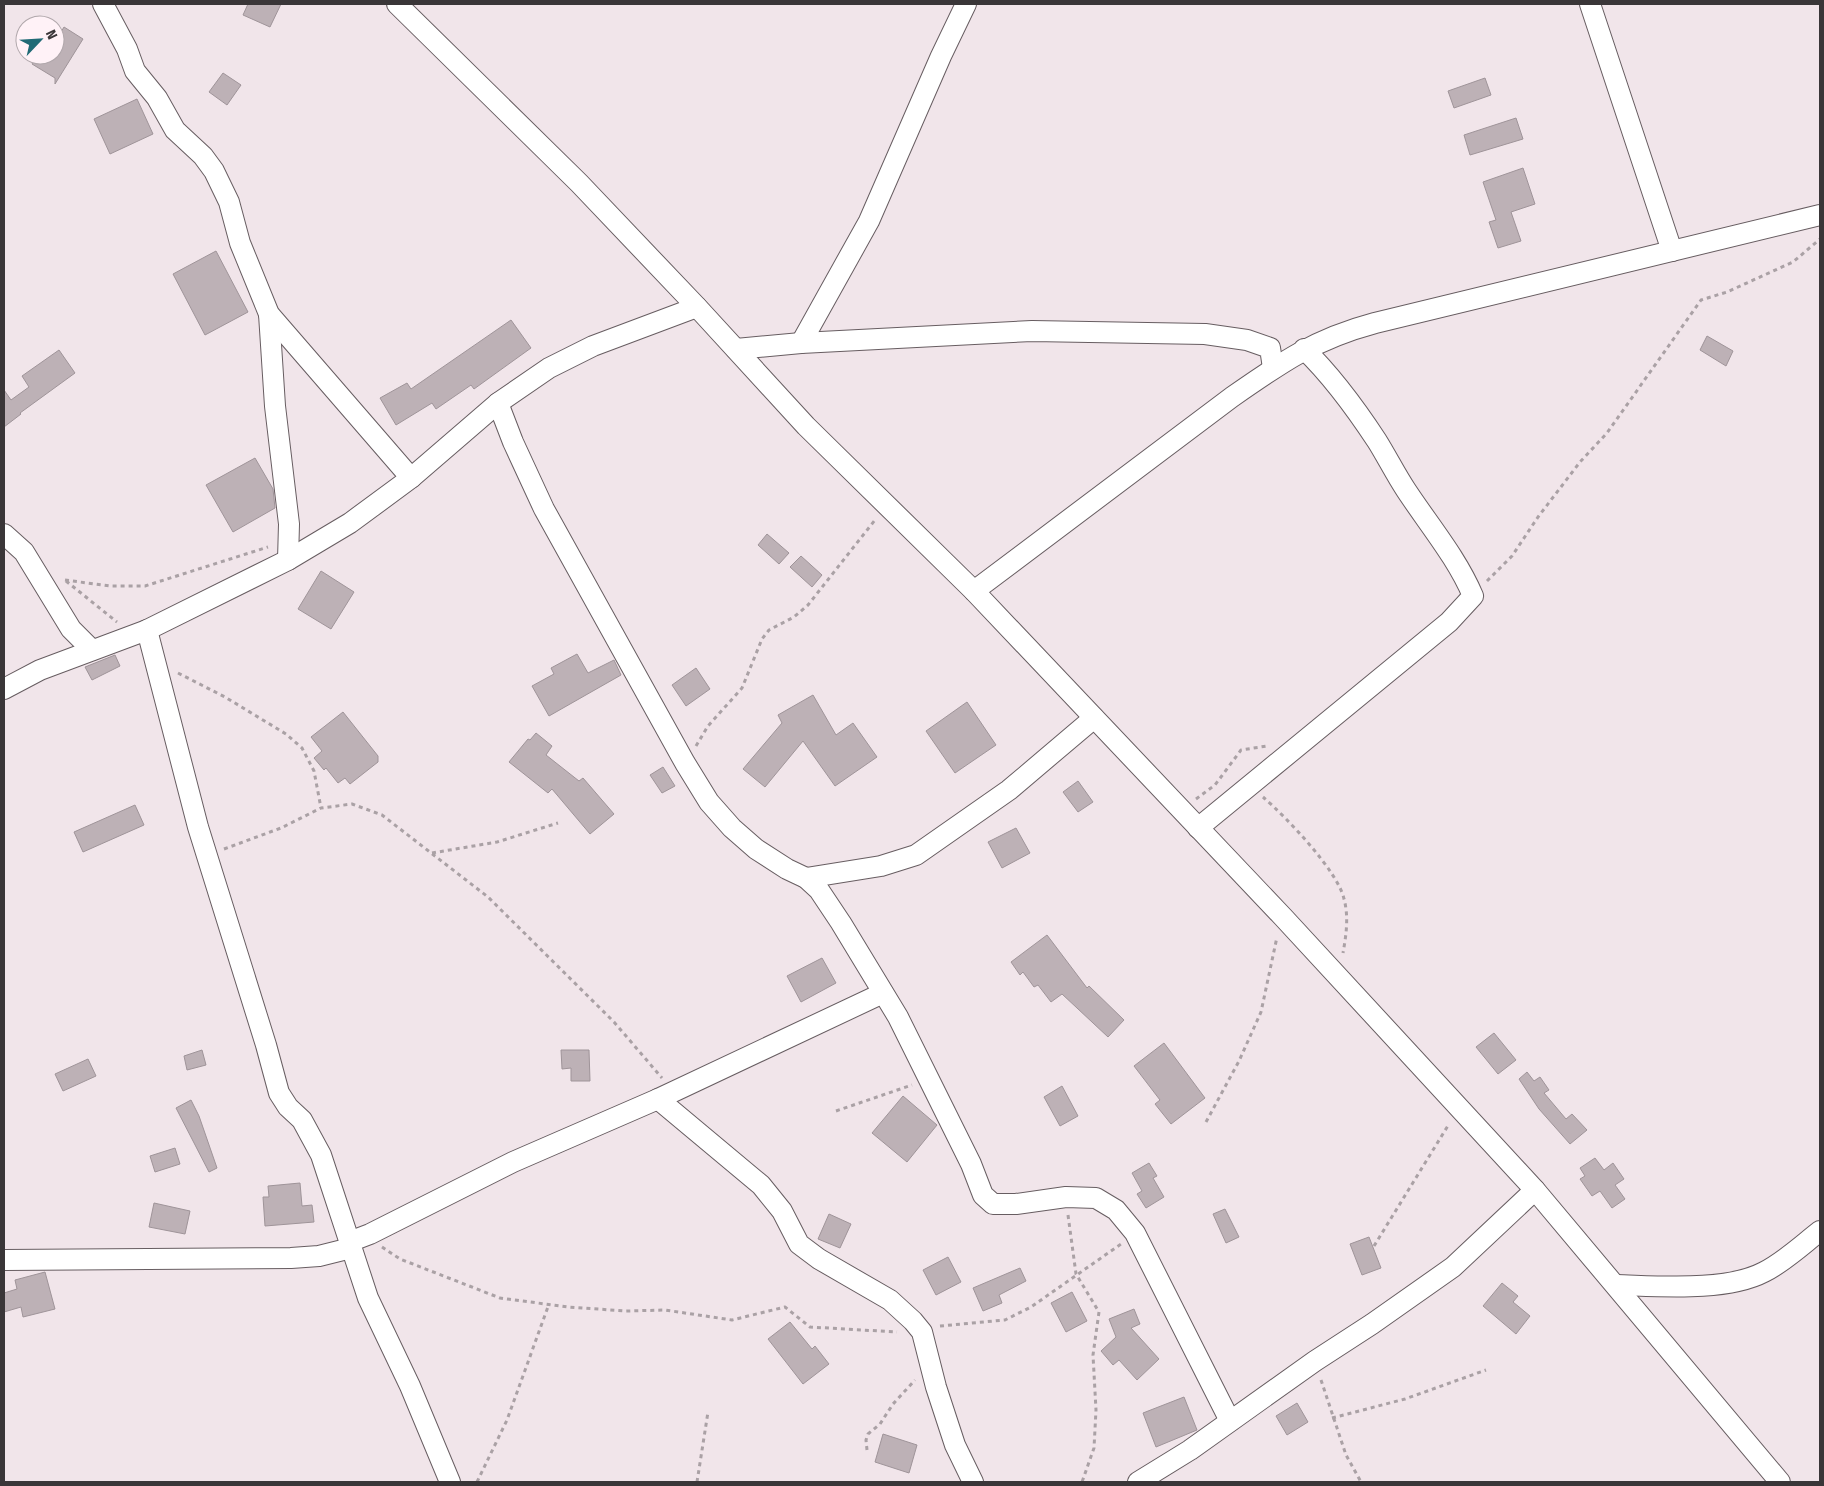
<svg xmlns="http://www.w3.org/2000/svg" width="1824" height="1486" font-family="'Fira Sans Condensed',sans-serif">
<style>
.building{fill:#bdb1b6;stroke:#9f9499}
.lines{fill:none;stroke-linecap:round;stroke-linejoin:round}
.minor-casing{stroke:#675d61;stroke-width:22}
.path{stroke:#aaa1a5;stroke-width:3;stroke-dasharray:4 4;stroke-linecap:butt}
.minor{stroke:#fff;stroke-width:20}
</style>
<rect width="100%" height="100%" fill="#f1e5ea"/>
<g class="building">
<path d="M 248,4 L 281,4 L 270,27 L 243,15 Z"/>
<path d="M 64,27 L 83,39 L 55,84 L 55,78 L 32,64 L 38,55 L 55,55 L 55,42 Z"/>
<path d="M 223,73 L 241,85 L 227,105 L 209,92 Z"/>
<path d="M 1485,78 L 1491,95 L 1454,108 L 1448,91 Z"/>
<path d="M 137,99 L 153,134 L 110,154 L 94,119 Z"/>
<path d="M 1516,118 L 1523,139 L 1470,155 L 1464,135 Z"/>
<path d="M 1523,168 L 1535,204 L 1511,212 L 1521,241 L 1498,248 L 1489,222 L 1496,220 L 1483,182 Z"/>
<path d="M 216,251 L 248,312 L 205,335 L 173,274 Z"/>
<path d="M 511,320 L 531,348 L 474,389 L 471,385 L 436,409 L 432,403 L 396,425 L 380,398 L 407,383 L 411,389 Z"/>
<path d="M 1707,336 L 1733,351 L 1726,366 L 1700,350 Z"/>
<path d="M 59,350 L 75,373 L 20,413 L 21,414 L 4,427 L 4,390 L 11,400 L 29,387 L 22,376 Z"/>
<path d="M 255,458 L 273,489 L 275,508 L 233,532 L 206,485 Z"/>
<path d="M 767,534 L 789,553 L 779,564 L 758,545 Z"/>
<path d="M 801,556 L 822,575 L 812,587 L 790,567 Z"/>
<path d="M 321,571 L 354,592 L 331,629 L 298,609 Z"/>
<path d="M 577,654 L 588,673 L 614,660 L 621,675 L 549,716 L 532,686 L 554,674 L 551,668 Z"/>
<path d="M 115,655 L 120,666 L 92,680 L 85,667 Z"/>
<path d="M 696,668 L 710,689 L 686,706 L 672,685 Z"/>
<path d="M 813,695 L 836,735 L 853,723 L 877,757 L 835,786 L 803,741 L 765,787 L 743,769 L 782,723 L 778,715 Z"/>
<path d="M 967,702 L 996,745 L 955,773 L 926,731 Z"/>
<path d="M 343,712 L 378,756 L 378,762 L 350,784 L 345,778 L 338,783 L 326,768 L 324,770 L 314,758 L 322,751 L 311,737 Z"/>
<path d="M 536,733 L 552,746 L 546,755 L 579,781 L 583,778 L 614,814 L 590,834 L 552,789 L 548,793 L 509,762 L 528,739 L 530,740 Z"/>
<path d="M 663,767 L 675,786 L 662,793 L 650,775 Z"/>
<path d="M 1078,781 L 1093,802 L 1078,812 L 1063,792 Z"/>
<path d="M 135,805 L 144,825 L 83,852 L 74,832 Z"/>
<path d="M 1016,828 L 1030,853 L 1002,868 L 988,842 Z"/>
<path d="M 1047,935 L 1087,988 L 1089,986 L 1124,1020 L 1108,1037 L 1062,994 L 1051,1002 L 1038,985 L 1034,987 L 1023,972 L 1020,975 L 1011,962 Z"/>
<path d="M 822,958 L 836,983 L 801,1002 L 787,976 Z"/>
<path d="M 1494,1033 L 1516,1060 L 1498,1074 L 1476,1047 Z"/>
<path d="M 1164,1043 L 1205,1098 L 1171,1124 L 1155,1104 L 1160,1100 L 1134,1066 Z"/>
<path d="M 202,1050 L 206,1065 L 187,1070 L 184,1056 Z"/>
<path d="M 561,1050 L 589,1050 L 590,1081 L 571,1081 L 571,1068 L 562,1069 Z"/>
<path d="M 88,1059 L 96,1076 L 63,1091 L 55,1074 Z"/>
<path d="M 1527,1072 L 1534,1081 L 1540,1077 L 1549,1090 L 1544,1093 L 1566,1119 L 1572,1114 L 1587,1130 L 1570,1144 L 1539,1109 L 1519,1079 Z"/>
<path d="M 1062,1086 L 1078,1116 L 1060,1126 L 1044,1097 Z"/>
<path d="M 903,1096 L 937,1125 L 907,1162 L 872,1133 Z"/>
<path d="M 191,1100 L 199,1116 L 217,1168 L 209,1172 L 176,1108 Z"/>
<path d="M 175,1148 L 180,1164 L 155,1172 L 150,1156 Z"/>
<path d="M 1595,1158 L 1604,1170 L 1613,1163 L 1624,1179 L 1615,1185 L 1625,1199 L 1612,1208 L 1600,1191 L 1592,1196 L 1580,1179 L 1585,1176 L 1580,1168 Z"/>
<path d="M 1149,1163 L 1157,1176 L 1153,1178 L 1164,1197 L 1146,1208 L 1137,1194 L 1142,1191 L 1132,1173 Z"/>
<path d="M 300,1183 L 302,1206 L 312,1205 L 314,1222 L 265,1226 L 263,1197 L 269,1197 L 268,1186 Z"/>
<path d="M 154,1203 L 190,1211 L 185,1234 L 149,1227 Z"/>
<path d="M 1225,1209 L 1239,1237 L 1226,1243 L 1213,1214 Z"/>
<path d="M 829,1214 L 851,1224 L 840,1248 L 818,1239 Z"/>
<path d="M 1369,1237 L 1381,1268 L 1362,1275 L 1350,1244 Z"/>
<path d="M 948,1257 L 961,1282 L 936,1295 L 923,1270 Z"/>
<path d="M 1020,1268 L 1026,1281 L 999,1295 L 1002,1303 L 983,1311 L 973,1288 Z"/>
<path d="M 45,1272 L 55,1309 L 23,1317 L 21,1307 L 4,1312 L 4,1293 L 17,1289 L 15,1280 Z"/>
<path d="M 1502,1283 L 1518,1296 L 1513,1302 L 1530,1316 L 1516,1334 L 1483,1306 Z"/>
<path d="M 1072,1292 L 1087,1321 L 1066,1332 L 1051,1303 Z"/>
<path d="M 1134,1309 L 1140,1324 L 1131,1328 L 1159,1359 L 1137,1380 L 1119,1360 L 1113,1365 L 1101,1351 L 1116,1337 L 1109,1319 Z"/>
<path d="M 790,1322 L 812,1349 L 815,1346 L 829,1364 L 803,1384 L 768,1339 Z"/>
<path d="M 1184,1397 L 1197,1430 L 1156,1447 L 1143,1413 Z"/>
<path d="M 1297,1403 L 1308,1422 L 1287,1435 L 1276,1416 Z"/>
<path d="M 883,1434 L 917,1445 L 909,1473 L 875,1462 Z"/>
</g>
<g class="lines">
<g class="minor-casing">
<g id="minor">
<path d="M 103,4 L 127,49 L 135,71 L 157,98 L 175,130 L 203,156 L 214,171 L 229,202 L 240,243 L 269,314 L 411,478"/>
<path d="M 397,4 L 579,183 L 697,307 L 806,426 L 974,591 L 1283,917 L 1535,1190 L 1780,1482"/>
<path d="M 1590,4 L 1672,251"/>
<path d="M 269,314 L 275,406 L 289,524 L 288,560"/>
<path d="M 801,343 L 869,221 L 941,56 L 966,4"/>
<path d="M 736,349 L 801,343 L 1032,331 L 1205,334 L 1247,340 L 1270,348 L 1273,368"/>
<path d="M 498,403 L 513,442 L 544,509 L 685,763 L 709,802 L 732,828 L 756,849 L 787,869 L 806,878 L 819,890 L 841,923 L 898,1017 L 971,1164 L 983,1195 L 993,1204 L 1016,1204 L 1066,1197 L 1096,1198 L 1116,1210 L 1135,1233 L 1230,1421"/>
<path d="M 4,534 L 24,552 L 71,629 L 92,650"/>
<path d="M 974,591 L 1232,397 C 1282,362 1315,339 1375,323 L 1820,215"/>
<path d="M 147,630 L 198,827 L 266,1045 L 279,1093 L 288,1107 L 302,1120 L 321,1155 L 368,1298 L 410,1386 L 450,1482"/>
<path d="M 4,689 L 40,670 L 147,630 L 288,560 L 350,523 L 411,478 L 498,403 L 549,368 L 593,346 L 697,307"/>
<path d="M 1198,828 L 1449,622 L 1473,596 C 1457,558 1429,525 1406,490 C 1396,475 1387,457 1377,441 C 1356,409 1332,376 1304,349"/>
<path d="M 806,878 L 881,866 L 916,855 L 1009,790 L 1094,718"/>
<path d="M 658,1099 L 761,1185 L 782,1211 L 799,1244 L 819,1259 L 890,1300 L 913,1321 L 922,1332 L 936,1387 L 955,1445 L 973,1482"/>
<path d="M 349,1242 L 370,1234 L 513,1162 L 658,1099 L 883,993"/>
<path d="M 4,1260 L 291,1258 L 319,1256 L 351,1248"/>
<path d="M 1616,1285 C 1658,1286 1726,1292 1764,1272 C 1784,1262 1802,1245 1820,1231"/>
<path d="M 1138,1482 L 1190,1450 L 1315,1361 L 1372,1324 L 1453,1267 L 1535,1190"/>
</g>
</g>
<g class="path">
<path d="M 65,580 L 110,586 L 145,586 L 268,547"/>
<path d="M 66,581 L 117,622"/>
<path d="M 1487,581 L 1512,556 L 1538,517 L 1580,462 L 1607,433 L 1701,300 L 1727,292 L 1793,262 L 1820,239"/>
<path d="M 178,673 L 225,697 L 286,734 L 302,748 L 314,771 L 321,808"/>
<path d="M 696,746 L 708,726 L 742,688 L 762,639 L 769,630 L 794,617 L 808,605 L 875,520"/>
<path d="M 1263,797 C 1286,817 1338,871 1344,899 C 1349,917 1346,936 1343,953"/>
<path d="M 1196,799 L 1215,785 L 1241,750 L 1267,746"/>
<path d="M 224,849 L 281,828 L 321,808 L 352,804 L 382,815 L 488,897 L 614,1022 L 662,1078"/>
<path d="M 432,853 L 497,842 L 558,823"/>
<path d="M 836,1111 L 912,1085"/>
<path d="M 1206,1122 L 1239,1061 L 1261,1012 L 1277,937"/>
<path d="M 1068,1215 L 1076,1274 L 1099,1312 L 1093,1355 L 1096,1410 L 1094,1448 L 1082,1482"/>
<path d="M 1374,1246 L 1449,1124"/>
<path d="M 382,1247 L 400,1259 L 500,1298 L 568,1307 L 626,1311 L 665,1310 L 732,1320 L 785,1307 L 810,1327 L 897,1332"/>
<path d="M 940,1326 L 1005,1320 L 1031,1307 L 1121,1244"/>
<path d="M 1321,1380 L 1346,1455 L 1361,1482"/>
<path d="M 1332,1418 L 1405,1399 L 1486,1370"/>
<path d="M 867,1450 L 866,1440 L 868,1434 L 880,1424 L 893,1404 L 915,1380"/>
<path d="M 477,1482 L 507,1420 L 549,1304"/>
<path d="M 697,1482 L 708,1412"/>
</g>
<use href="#minor" class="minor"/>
</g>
<rect width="1824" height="1486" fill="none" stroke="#3a3638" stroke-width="10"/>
<g transform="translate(40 40) rotate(65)"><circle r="24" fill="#fff2f7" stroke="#b0a7ab"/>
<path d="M0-4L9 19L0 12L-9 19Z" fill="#206a75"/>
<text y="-8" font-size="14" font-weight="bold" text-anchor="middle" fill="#3a3638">N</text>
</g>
</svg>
